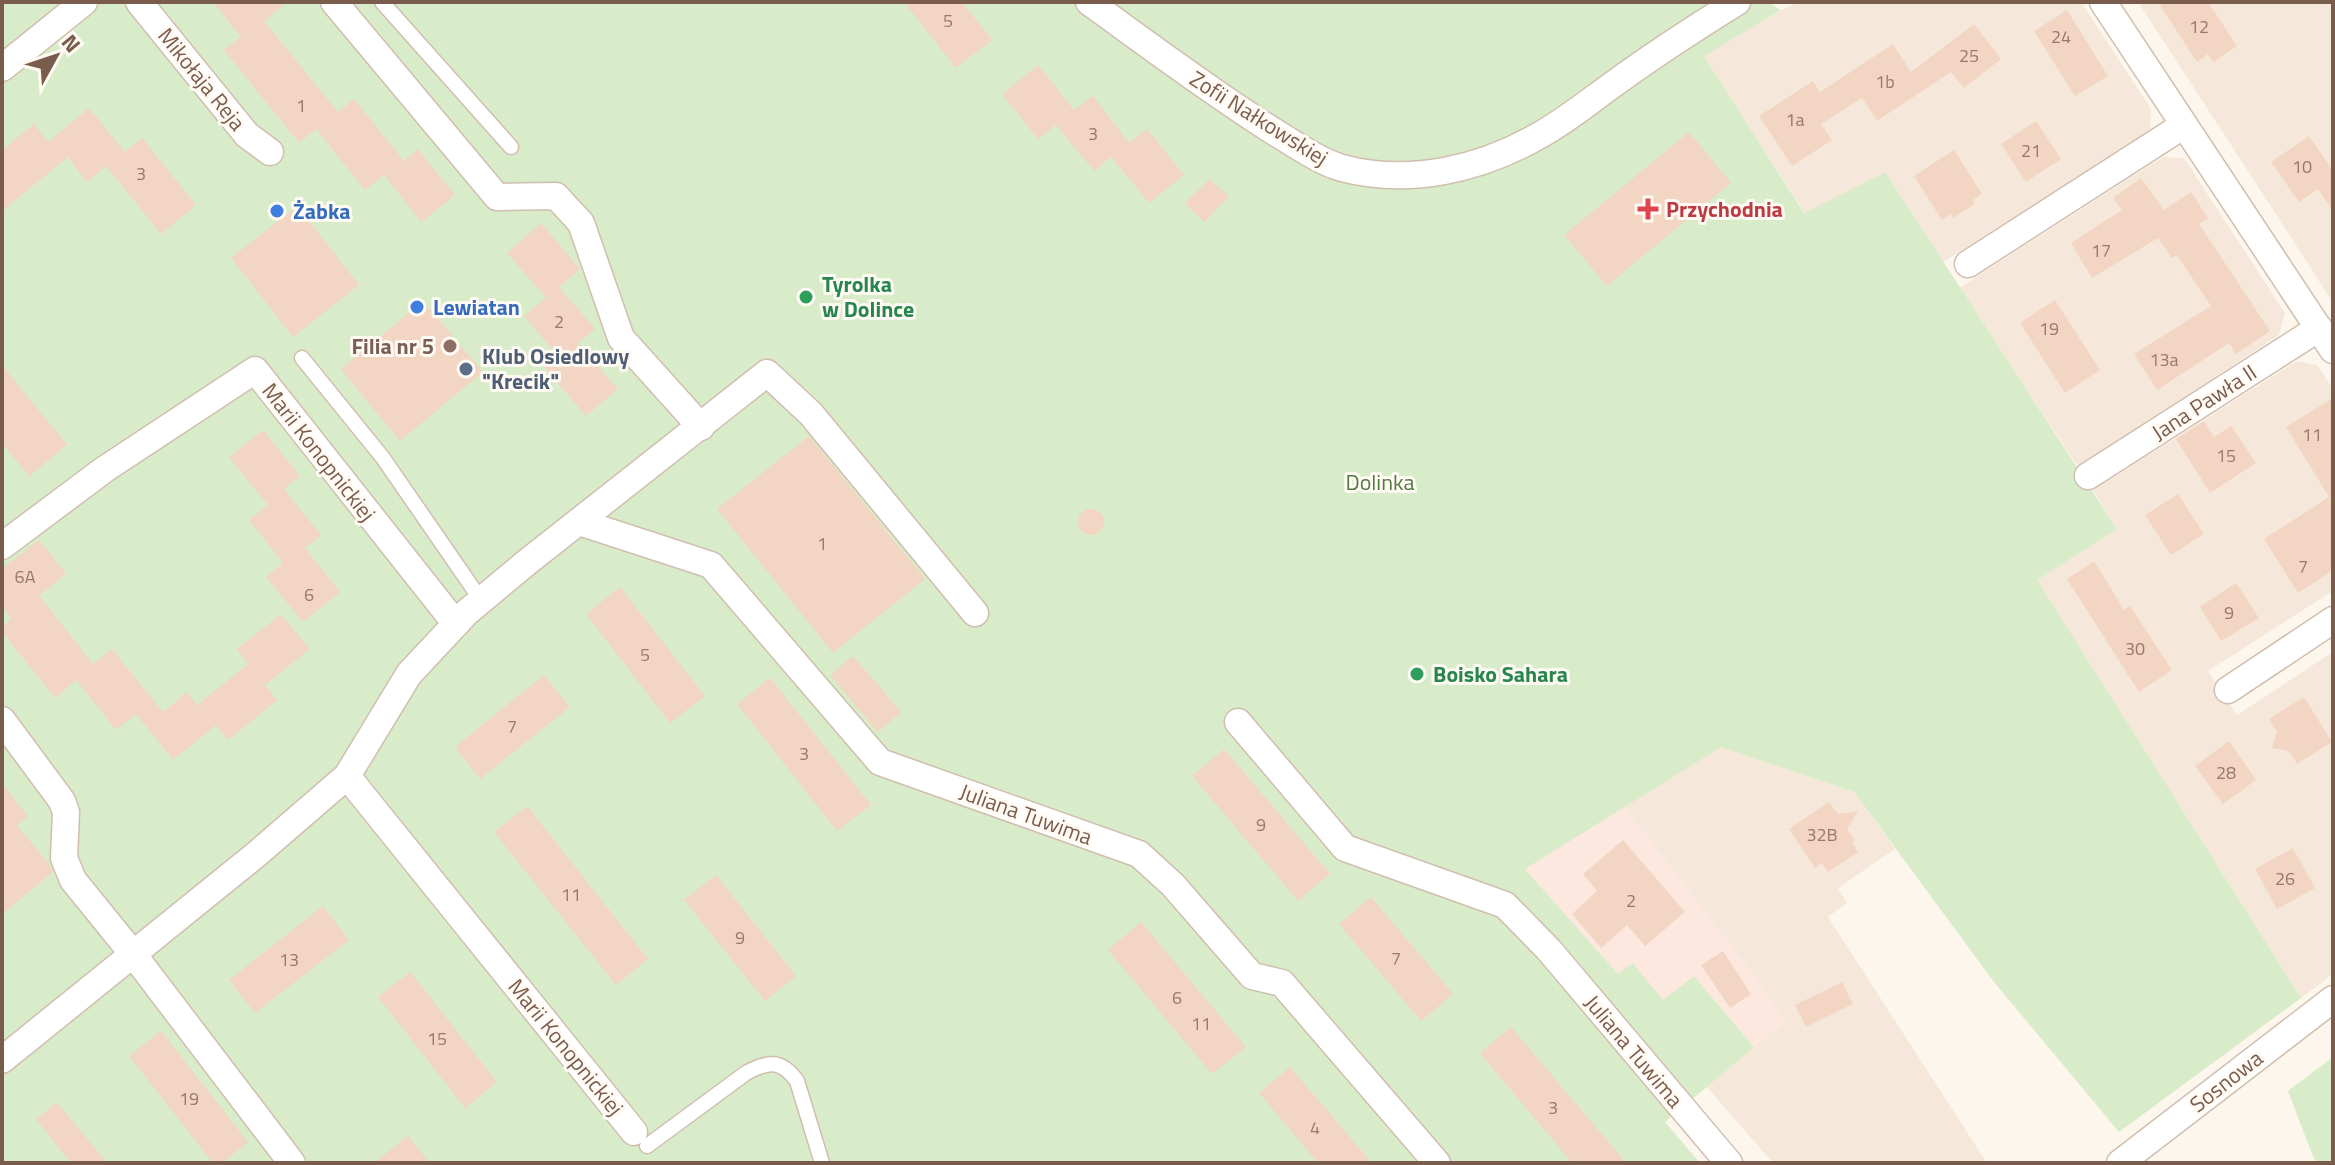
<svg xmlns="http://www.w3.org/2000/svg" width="2335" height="1165" font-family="'Titillium Web',sans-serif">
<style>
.residential{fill:#f5e8da}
.commercial{fill:#fde8e0}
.green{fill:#d8ecc9}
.building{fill:#f3d5c3}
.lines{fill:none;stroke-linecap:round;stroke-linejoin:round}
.lane-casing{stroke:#d1beb0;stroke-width:17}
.street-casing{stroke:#d1beb0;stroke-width:29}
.lane{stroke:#fff;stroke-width:14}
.street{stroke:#fff;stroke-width:26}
.health-dot{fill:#e0444e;stroke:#fffaf3;stroke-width:3}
.shop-dot{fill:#3f7fe0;stroke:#fffaf3;stroke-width:3}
.leisure-dot{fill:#2e9e5b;stroke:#fffaf3;stroke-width:3}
.education-dot{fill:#8d6e63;stroke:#fffaf3;stroke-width:3}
.service-dot{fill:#5c6f8a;stroke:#fffaf3;stroke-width:3}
.labels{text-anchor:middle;stroke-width:6;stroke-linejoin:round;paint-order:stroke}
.number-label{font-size:18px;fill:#987a6a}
.street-label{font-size:22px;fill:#7a5c4d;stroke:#fffaf3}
.health-label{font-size:22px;font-weight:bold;fill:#be3a42;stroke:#fffaf3;text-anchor:start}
.shop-label{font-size:22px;font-weight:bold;fill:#366cbe;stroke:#fffaf3;text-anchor:start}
.leisure-label{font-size:22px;font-weight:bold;fill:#27864d;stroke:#fffaf3;text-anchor:start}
.education-label{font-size:22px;font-weight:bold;fill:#785e54;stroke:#fffaf3;text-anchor:end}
.service-label{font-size:22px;font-weight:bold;fill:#4e5e75;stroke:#fffaf3;text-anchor:start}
.park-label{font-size:22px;fill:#537a41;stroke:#fffaf3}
</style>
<rect width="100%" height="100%" fill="#fdf6ec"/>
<g class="residential">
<path d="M 1800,2 L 2081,2 L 2151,109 L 2150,132 L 1943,262 L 1810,221 L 1703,55 L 1793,4 Z"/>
<path d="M 2138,2 L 2333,2 L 2333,303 L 2294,242 Z"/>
<path d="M 2163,157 L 2184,158 L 2285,313 L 2279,335 L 2078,467 L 1959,288 Z"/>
<path d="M 2297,361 L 2317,365 L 2333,389 L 2333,591 L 2208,671 L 2237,715 L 2333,652 L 2333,974 L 2301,998 L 2036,580 L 2117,529 L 2093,490 Z"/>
<path d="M 1721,747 L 1854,792 L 1895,849 L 1838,888 L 1847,903 L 1828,917 L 1987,1163 L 1773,1163 L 1706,1086 L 1784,1022 L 1751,972 L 1614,794 Z"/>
</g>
<path class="commercial" d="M 1614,794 L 1751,972 L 1785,1022 L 1754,1047 L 1694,976 L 1663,1001 L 1633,963 L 1618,975 L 1525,869 Z"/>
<g class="green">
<path d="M 2,2 L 1768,2 L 1781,10 L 1704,56 L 1804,213 L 1885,172 L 2117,529 L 2037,580 L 2301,998 L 2119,1132 L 1994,982 L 1854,792 L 1721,747 L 1525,869 L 1618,974 L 1633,963 L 1663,1000 L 1694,976 L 1754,1047 L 1665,1122 L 1700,1163 L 2,1163 Z"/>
<path d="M 2333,1057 L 2333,1163 L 2319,1163 L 2314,1159 L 2288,1091 Z"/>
</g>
<g class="building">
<path d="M 213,2 L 287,2 L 264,21 L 338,112 L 354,99 L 404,161 L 418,149 L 455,195 L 421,222 L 384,175 L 365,190 L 316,129 L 299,143 L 224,50 L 241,37 Z"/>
<path d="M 904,2 L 962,2 L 992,40 L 956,68 Z"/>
<path d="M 2158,2 L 2208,2 L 2237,46 L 2213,62 L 2208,54 L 2197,62 Z"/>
<path d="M 2067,10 L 2108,76 L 2075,96 L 2034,31 Z"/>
<path d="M 1974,24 L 2001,59 L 1964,88 L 1951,72 L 1877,121 L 1862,98 L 1821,124 L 1832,140 L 1792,166 L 1759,116 L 1813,81 L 1820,92 L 1893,44 L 1911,72 Z"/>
<path d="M 1038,65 L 1074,110 L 1093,96 L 1129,143 L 1147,129 L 1184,175 L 1149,203 L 1111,157 L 1094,171 L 1056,125 L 1038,139 L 1002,94 Z"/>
<path d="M 89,108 L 125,152 L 142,138 L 196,205 L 161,234 L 106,166 L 87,182 L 68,157 L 2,211 L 2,150 L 34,124 L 48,142 Z"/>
<path d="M 2036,121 L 2061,159 L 2026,182 L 2001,144 Z"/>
<path d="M 1689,132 L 1731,183 L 1607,286 L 1564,235 Z"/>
<path d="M 2309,136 L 2333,171 L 2333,211 L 2318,189 L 2299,202 L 2271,162 Z"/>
<path d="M 1954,150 L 1982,194 L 1973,200 L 1975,204 L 1953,218 L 1951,214 L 1942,220 L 1914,176 Z"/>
<path d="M 2141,178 L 2164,210 L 2191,192 L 2208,218 L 2199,224 L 2270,331 L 2236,354 L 2229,343 L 2157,390 L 2134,354 L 2211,306 L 2177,255 L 2172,258 L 2158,238 L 2092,278 L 2071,243 L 2122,210 L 2113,198 Z"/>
<path d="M 1210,179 L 1229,197 L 1204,222 L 1185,203 Z"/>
<path d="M 297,206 L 359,285 L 293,337 L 231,258 Z"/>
<path d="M 541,223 L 580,269 L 559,287 L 595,329 L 578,343 L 618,389 L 586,416 L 543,366 L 557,355 L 524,316 L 546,298 L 507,253 Z"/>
<path d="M 2055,300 L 2100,370 L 2065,393 L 2020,323 Z"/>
<path d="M 423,301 L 483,372 L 400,441 L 341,369 Z"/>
<path d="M 2,365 L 67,445 L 29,476 L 2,443 Z"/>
<path d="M 2333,398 L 2333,570 L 2298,593 L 2264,539 L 2329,497 L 2286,427 Z"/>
<path d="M 2204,421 L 2214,437 L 2231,426 L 2256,463 L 2210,493 L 2176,439 Z"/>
<path d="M 263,430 L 300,476 L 284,489 L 321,535 L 305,548 L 340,592 L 303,622 L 266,577 L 283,563 L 249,520 L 268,505 L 229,457 Z"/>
<path d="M 809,436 L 925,579 L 833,653 L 717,509 Z"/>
<path d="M 2178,494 L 2204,534 L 2171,555 L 2145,515 Z"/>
<circle cx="1091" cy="522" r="13"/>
<path d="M 39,540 L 66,574 L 39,596 L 93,664 L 112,649 L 163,712 L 187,692 L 197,705 L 248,664 L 237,649 L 281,614 L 310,649 L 265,685 L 277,700 L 228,740 L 216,725 L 173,760 L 136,714 L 116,730 L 76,680 L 55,698 L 2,632 L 2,627 L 12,619 L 2,606 L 2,569 Z"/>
<path d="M 2094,561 L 2124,610 L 2130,606 L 2172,670 L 2139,692 L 2067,579 Z"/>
<path d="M 2236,583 L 2259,618 L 2221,641 L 2200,607 Z"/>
<path d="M 620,587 L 705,696 L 670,723 L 586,614 Z"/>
<path d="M 853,656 L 901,712 L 878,732 L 830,675 Z"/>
<path d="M 544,675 L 570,707 L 480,779 L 455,747 Z"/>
<path d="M 770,678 L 871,805 L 837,831 L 737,704 Z"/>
<path d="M 2304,697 L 2332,742 L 2297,764 L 2289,751 L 2272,748 L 2277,732 L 2269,719 Z"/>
<path d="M 2229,741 L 2256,780 L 2223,804 L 2195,766 Z"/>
<path d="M 1224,749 L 1330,874 L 1298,901 L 1192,776 Z"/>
<path d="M 2,784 L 28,816 L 17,825 L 50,866 L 53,872 L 2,914 Z"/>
<path d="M 1829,802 L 1838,814 L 1858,811 L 1847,829 L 1855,841 L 1852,842 L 1858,852 L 1828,872 L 1822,863 L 1815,868 L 1789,829 Z"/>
<path d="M 527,806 L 648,959 L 616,985 L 494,832 Z"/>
<path d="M 1623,840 L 1685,912 L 1645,946 L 1627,925 L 1601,948 L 1572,914 L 1597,891 L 1583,874 Z"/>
<path d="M 2293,848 L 2315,888 L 2277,909 L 2255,869 Z"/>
<path d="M 716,875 L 796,976 L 765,1001 L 684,900 Z"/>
<path d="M 1371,897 L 1453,994 L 1421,1021 L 1339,924 Z"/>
<path d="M 323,906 L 349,940 L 255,1013 L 229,980 Z"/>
<path d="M 1141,922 L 1246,1047 L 1212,1074 L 1108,950 Z"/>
<path d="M 1723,951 L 1751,994 L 1730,1008 L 1701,965 Z"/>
<path d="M 410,972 L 497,1082 L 465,1108 L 378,997 Z"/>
<path d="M 1842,982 L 1853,1004 L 1806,1027 L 1795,1005 Z"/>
<path d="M 1511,1027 L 1626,1163 L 1572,1163 L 1480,1053 Z"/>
<path d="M 161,1031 L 248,1142 L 222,1163 L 213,1163 L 129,1056 Z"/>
<path d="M 1290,1067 L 1372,1163 L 1318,1163 L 1259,1093 Z"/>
<path d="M 57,1102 L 107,1163 L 71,1163 L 36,1119 Z"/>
<path d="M 408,1136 L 430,1163 L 374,1163 Z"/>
</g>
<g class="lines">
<g class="lane-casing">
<g id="lane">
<path d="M 382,2 L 511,147"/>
<path d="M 302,358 L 383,458 L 481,600"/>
<path d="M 647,1146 L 746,1073 C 768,1061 781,1059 797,1081 L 822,1163"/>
</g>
</g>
<g class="street-casing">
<g id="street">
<path d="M 139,2 L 247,135 L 270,152"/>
<path d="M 334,2 L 497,197 L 556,196 L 581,223 L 621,338 L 701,427"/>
<path d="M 1089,2 C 1150,46 1210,91 1273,131 C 1293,143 1320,162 1342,168 C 1410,186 1481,169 1540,135 C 1567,120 1591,100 1615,83 C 1655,54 1695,28 1737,2"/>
<path d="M 2103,2 L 2333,350"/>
<path d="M 2,68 L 84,2"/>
<path d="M 1968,264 L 2184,125"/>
<path d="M 2088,476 L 2319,328"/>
<path d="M 579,522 L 711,565 L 880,762 L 1139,854 L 1173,885 L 1252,976 L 1282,983 L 1437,1163"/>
<path d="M 2,546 L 105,469 L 255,370 L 456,624"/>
<path d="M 2228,690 L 2333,620"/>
<path d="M 2,720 L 62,801 L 66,812 L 64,858 L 73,880 L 133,954 L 292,1163"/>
<path d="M 1238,722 L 1345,848 L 1505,905 L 1549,950 L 1729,1163"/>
<path d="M 347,776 L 634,1132"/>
<path d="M 2,1060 L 258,853 L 347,776 L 409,674 L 466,613 L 526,563 L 767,373 L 811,414 L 975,613"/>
<path d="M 2120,1163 L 2333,999"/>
</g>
</g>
<use href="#lane" class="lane"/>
<use href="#street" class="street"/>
</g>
<path class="health-dot" d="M1644 197h8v8h8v8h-8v8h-8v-8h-8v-8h8z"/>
<g class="shop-dot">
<circle cx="277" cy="211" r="8"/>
<circle cx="417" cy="307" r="8"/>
</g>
<g class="leisure-dot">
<circle cx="806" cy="297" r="8"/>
<circle cx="1417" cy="674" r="8"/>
</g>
<circle class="education-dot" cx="450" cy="346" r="8"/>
<circle class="service-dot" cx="466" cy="369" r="8"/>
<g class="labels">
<g class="number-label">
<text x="948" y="27">5</text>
<text x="2199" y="33">12</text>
<text x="2061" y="43">24</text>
<text x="1969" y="62">25</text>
<text x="1885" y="88">1b</text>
<text x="301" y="112">1</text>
<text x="1795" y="126">1a</text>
<text x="1093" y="140">3</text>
<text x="2031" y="157">21</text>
<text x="2302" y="173">10</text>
<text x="141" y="180">3</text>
<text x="2101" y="257">17</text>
<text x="559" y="328">2</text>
<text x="2049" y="335">19</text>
<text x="2164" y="366">13a</text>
<text x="2312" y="441">11</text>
<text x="2226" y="462">15</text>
<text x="822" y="550">1</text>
<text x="2303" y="573">7</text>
<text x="25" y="583">6A</text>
<text x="309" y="601">6</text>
<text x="2229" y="619">9</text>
<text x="2135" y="655">30</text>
<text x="645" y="661">5</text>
<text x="512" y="733">7</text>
<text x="804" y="760">3</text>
<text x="2226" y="779">28</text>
<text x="1261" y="831">9</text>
<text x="1822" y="841">32B</text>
<text x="2285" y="885">26</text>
<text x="571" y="901">11</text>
<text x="1631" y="907">2</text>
<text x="740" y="944">9</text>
<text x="1396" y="965">7</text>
<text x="289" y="966">13</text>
<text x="1177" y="1004">6</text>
<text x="1201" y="1030">11</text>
<text x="437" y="1045">15</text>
<text x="189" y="1105">19</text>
<text x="1553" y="1114">3</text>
<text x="1315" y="1134">4</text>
</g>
<g class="street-label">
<text transform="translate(202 79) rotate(51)" y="8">Mikołaja Reja</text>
<text transform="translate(1259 118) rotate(32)" y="8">Zofii Nałkowskiej</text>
<text transform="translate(2204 402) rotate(-33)" y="8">Jana Pawła II</text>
<text transform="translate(319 452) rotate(52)" y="8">Marii Konopnickiej</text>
<text transform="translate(1026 814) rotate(20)" y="8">Juliana Tuwima</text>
<text transform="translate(566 1047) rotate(51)" y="8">Marii Konopnickiej</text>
<text transform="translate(1634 1051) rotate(50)" y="8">Juliana Tuwima</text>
<text transform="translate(2226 1081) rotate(-38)" y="8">Sosnowa</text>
</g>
<g class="health-label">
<text x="1666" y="217">Przychodnia</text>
</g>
<g class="shop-label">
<text x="293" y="219">Żabka</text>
<text x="433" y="315">Lewiatan</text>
</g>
<g class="leisure-label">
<text x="822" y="292">Tyrolka<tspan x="822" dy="25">w Dolince</tspan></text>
<text x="1433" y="682">Boisko Sahara</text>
</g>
<g class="education-label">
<text x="434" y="354">Filia nr 5</text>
</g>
<g class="service-label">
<text x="482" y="364">Klub Osiedlowy<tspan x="482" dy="25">"Krecik"</tspan></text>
</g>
<g class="park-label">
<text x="1380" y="490">Dolinka</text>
</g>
</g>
<rect width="2335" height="1165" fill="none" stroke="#7a5c4d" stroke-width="8"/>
<g transform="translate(56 56) rotate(50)" stroke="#fffaf3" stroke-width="6" paint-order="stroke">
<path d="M0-6L14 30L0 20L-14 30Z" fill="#7a5c4d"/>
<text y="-12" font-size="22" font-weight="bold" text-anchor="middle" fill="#7a5c4d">N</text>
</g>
</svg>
